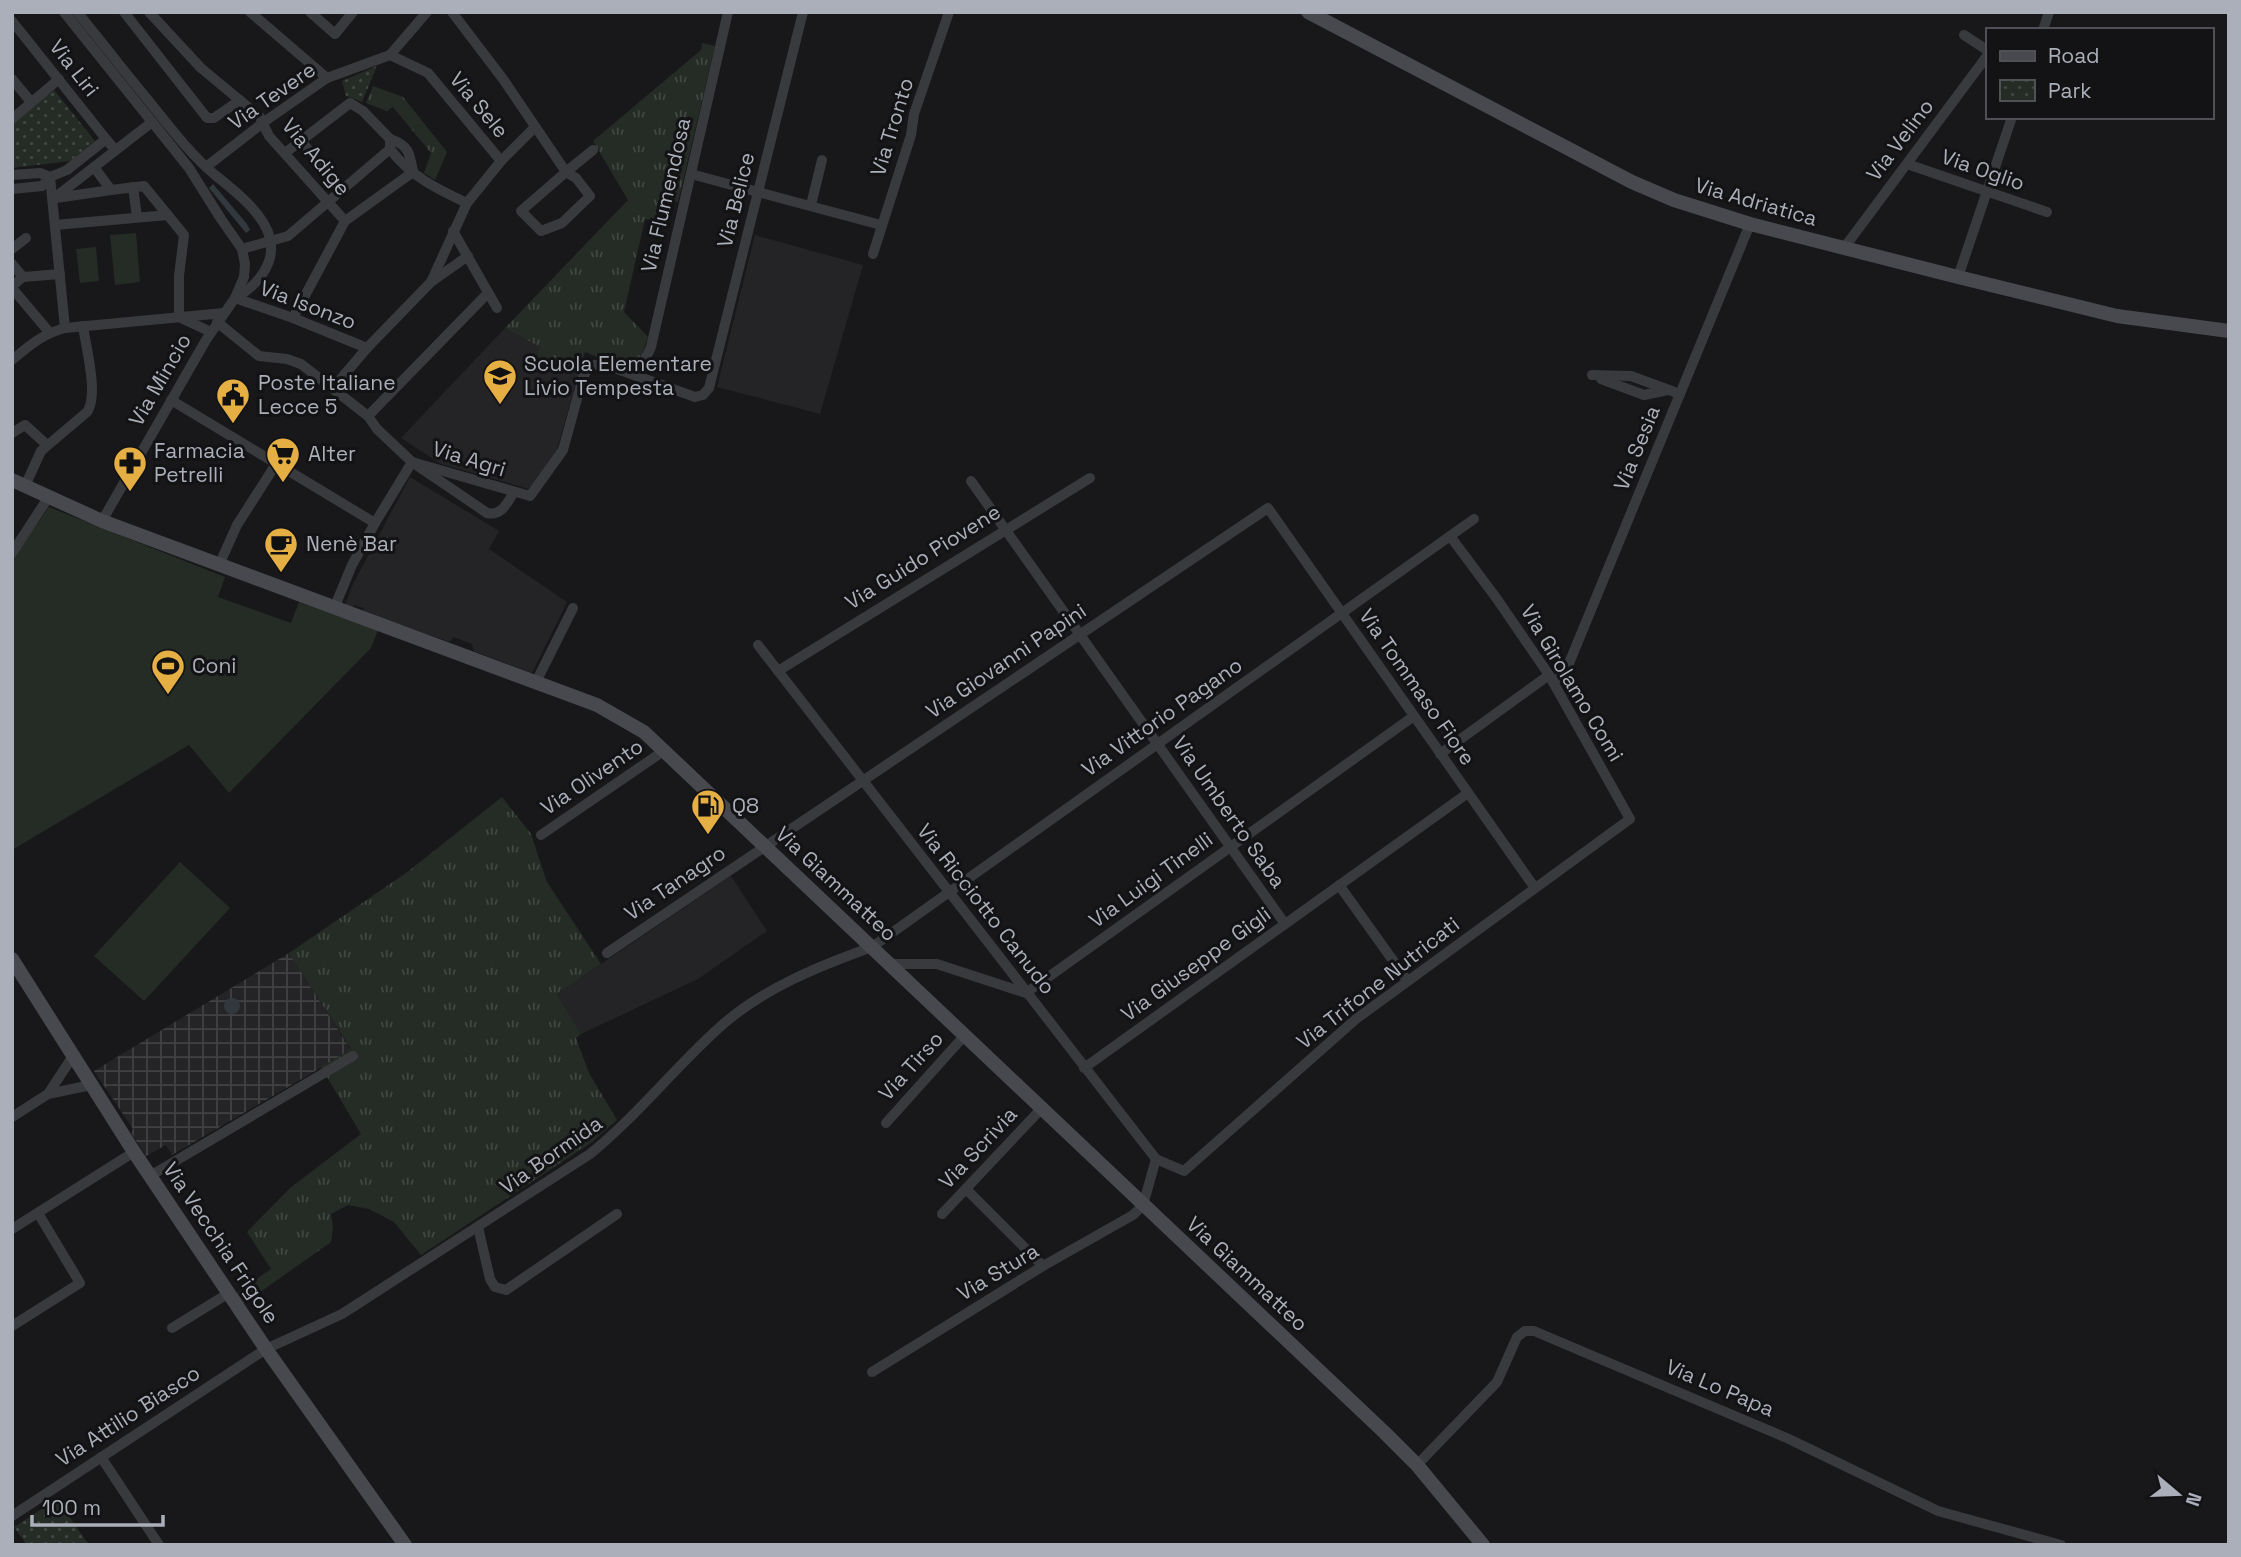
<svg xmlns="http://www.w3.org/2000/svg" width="2241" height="1557" font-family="'Space Grotesk',sans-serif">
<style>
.built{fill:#242427}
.industrial{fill:url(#industrial-grid)}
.grass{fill:url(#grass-tufts)}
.park{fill:url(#park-dots)}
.pitch{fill:#242c25}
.water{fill:#31393f}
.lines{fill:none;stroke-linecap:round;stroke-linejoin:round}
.street{stroke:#393a3e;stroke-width:10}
.secondary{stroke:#47494e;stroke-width:14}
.labels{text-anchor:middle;stroke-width:6;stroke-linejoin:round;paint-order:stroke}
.street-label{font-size:21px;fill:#abafb9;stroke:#131315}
.poi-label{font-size:21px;fill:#abafb9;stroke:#131315;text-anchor:start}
</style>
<defs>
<pattern id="industrial-grid" width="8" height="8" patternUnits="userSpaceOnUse" patternTransform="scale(1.75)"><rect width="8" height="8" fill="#242427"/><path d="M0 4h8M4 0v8" fill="none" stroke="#414144"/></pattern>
<pattern id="grass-tufts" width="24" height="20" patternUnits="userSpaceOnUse" patternTransform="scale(1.75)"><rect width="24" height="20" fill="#242c25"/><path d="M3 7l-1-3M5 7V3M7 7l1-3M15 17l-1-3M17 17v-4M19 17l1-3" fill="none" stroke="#414843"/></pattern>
<pattern id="park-dots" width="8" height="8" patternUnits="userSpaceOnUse" patternTransform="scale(1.75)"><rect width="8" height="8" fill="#242c25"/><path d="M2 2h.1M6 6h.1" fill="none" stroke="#414843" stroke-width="1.8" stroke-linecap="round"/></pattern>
</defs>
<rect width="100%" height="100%" fill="#18181a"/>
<g class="built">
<path d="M 755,235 L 863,265 L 820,414 L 717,387 Z"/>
<path d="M 505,328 L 541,347 L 536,363 L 578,375 L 557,450 L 529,489 L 441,464 L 401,438 Z"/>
<path d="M 410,477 L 499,531 L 489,549 L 567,602 L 532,673 L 474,651 L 472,644 L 453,637 L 450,642 L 363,612 L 364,608 L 354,605 L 352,608 L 345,605 L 353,584 Z"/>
<path d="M 731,876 L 767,931 L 698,979 L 581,1034 L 557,994 Z"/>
</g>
<path class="industrial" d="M 289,953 L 351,1050 L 172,1155 L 166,1145 L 146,1156 L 131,1133 L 133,1129 L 94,1071 Z"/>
<g class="grass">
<path d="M 702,43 L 715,46 L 678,202 L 660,198 L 655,221 L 645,219 L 624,312 L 648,337 C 645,345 642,357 635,363 C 623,371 597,356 585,352 L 578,375 L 536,362 L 540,347 L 505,328 L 628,200 L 593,141 L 701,50 Z"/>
<path d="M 373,86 L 403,97 L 447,152 L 435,180 L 424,173 L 431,153 L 393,107 L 387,111 L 366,103 Z"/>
<path d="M 502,797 L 531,834 L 547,882 L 601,964 L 557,994 L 581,1034 L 576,1038 L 589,1073 L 617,1120 L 592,1142 L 421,1255 L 394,1222 L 369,1209 L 348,1205 L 331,1214 L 333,1228 L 331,1242 L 242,1305 L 235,1294 L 271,1269 L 247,1232 L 290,1188 L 361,1134 L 321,1067 L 351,1049 L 289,953 L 406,873 Z"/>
</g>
<g class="park">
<path d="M 377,66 L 362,102 L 346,96 L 342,81 Z"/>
<path d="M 54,90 L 95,141 L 70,161 L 12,168 L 12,123 Z"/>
<path d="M 57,1499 L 89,1545 L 27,1545 L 14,1527 Z"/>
</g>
<g class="pitch">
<path d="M 136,233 L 140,282 L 115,285 L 110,235 Z"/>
<path d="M 96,247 L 99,281 L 80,283 L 76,249 Z"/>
<path d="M 49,507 L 225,577 L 218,597 L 291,623 L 299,602 L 378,630 L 371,648 L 229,793 L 189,745 L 12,850 L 12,560 Z"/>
<path d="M 180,862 L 230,908 L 144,1001 L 94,956 Z"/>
</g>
<g class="water">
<path d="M 213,184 L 247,224 L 250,230 L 246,233 L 209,188 Z"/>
<circle cx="232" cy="1006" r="8"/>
</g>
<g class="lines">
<g class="street">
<path d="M 64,12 L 189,168 L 221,219 L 242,249 L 245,264 L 244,277 L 235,298 L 206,340 L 102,521"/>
<path d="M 77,12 C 101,41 124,71 148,100 C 169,126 189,153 215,175 C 234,190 265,214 270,239 C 276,264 256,287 235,298"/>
<path d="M 124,12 L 207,118 L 214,118 L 240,100"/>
<path d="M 149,12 L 201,68 L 260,117 L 269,136 L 345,221 L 293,318"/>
<path d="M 250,12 L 327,78"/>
<path d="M 310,12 L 335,34 L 353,12"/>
<path d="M 452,12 L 503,79 L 566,172 L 521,211 L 541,231 L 562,223 L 590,196 L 576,178 L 566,172 L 593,150"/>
<path d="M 12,21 L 106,139"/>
<path d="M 2043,30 L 2049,12"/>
<path d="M 1964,35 L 1987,50"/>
<path d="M 390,55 L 428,73 L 501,161"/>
<path d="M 12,79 L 31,102"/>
<path d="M 12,119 L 59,79"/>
<path d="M 390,139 C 409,145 410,154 413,172"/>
<path d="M 301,141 L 342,190"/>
<path d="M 285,153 L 350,103 L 363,111 L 390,139 L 390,149 C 410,176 437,189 467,203"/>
<path d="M 1907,164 L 2047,212"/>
<path d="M 94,167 L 111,190 L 144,186 L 184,235 L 179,276 L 179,317"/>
<path d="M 206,167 L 264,122 L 327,78 L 390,55 L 427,12"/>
<path d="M 691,174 L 881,225"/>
<path d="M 12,175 L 40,173 L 50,177 L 42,186 L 12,189"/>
<path d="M 133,187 L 137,217"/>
<path d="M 56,198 L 111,190"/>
<path d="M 53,199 L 152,122"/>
<path d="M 811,205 L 822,160"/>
<path d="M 345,221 L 413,172"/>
<path d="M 55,225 L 168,215"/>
<path d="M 453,231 L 497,308"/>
<path d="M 1844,248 L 1987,56"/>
<path d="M 12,249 L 26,238"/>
<path d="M 242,249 L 288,236 L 390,149"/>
<path d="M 873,254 L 911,135 L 914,114 L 949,12"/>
<path d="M 12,264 L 23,277"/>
<path d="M 1958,277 L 2012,117"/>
<path d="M 431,282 L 468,256"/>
<path d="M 12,286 L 23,277 L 60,274"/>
<path d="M 12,288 L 49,332"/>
<path d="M 235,298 L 293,318 L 367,348 L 431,282 L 467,203 L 501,161 L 534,128"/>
<path d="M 181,318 L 211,332"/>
<path d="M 217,322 L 259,356 L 287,359 L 301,364 L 368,416 L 377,429 L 412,462 L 487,513 C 502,516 507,503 514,492"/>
<path d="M 65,328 L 50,177 L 67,170 L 106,139 L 115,150"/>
<path d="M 12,360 C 29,346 42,334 65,328 L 224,313"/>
<path d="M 624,371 C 640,368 645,361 651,347 L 728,12"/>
<path d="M 1592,375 L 1631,376 L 1680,394"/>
<path d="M 1601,379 L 1644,395 L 1668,390"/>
<path d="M 333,388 L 367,348"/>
<path d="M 171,400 L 375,523 L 352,565 L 335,606"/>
<path d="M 368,416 L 488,293"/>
<path d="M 12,433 L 25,425 L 47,445"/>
<path d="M 412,462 L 530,496 L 563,450 L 583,377 C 589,366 593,363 606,365 L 695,397 L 703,395 L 709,388 L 803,12"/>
<path d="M 971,481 L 1285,924"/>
<path d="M 25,486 L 41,451 L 87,412 C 99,395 86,348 83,326"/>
<path d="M 375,523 L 412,462"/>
<path d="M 12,553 L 48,498"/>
<path d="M 219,565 L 237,525 L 276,464"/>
<path d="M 758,645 L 1156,1159 L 1143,1205 L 1133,1215 L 1043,1266 L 872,1372"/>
<path d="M 778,671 L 1090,478"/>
<path d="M 536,682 L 573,608"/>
<path d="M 1553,682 L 1565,673 L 1750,224"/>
<path d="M 1440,754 L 1549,675"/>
<path d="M 541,835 L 665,750"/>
<path d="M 1339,885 L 1407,980"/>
<path d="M 607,953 L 1268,508 L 1535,888"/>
<path d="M 890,964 L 937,964 L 1026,993 L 1414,716"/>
<path d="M 1084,1068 L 1468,793"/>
<path d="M 48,1094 L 91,1085"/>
<path d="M 12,1117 L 48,1094 L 73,1056"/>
<path d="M 886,1123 L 965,1035"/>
<path d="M 1156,1159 L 1184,1171 L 1356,1019 L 1630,819 L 1549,675 L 1497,599 L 1450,536"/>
<path d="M 150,1176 L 353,1056"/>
<path d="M 966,1189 L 1043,1266"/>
<path d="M 942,1214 L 1042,1108"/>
<path d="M 478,1227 L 490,1279 L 495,1287 L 506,1290 L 617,1214"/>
<path d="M 12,1229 L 134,1152"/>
<path d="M 12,1326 L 80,1283 L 38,1213"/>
<path d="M 172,1328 L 229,1293"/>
<path d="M 101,1457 L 159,1545"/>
<path d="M 1417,1465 L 1497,1382 L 1517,1337 L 1525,1331 L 1534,1331 L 1789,1439 L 1938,1511 L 2061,1545"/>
<path d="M 12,1516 L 266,1349 L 342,1314 L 590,1154 C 638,1115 675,1067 721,1026 C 764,988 819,966 872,947 L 1474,519"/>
</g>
<g class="secondary">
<path d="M 1308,12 L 1632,182 L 1674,200 L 1750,224 L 1958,277 L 2117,316 L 2229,331"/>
<path d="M 12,480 L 102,521 L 597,705 L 644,732 L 1384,1432 L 1417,1465 L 1483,1545"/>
<path d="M 12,959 L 134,1152 L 266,1349 L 405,1545"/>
</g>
</g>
<defs>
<g id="school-pin" transform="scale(1.75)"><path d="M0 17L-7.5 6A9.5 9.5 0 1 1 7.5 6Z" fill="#e5af44" stroke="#131315"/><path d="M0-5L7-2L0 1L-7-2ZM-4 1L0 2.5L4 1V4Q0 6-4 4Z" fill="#111"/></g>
<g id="civic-pin" transform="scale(1.75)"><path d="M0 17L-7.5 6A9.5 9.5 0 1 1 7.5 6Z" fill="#e5af44" stroke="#131315"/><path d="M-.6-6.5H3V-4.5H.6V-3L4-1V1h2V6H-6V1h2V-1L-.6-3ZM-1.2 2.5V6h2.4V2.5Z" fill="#111"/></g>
<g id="supermarket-pin" transform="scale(1.75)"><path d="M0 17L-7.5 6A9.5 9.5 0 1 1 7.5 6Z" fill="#e5af44" stroke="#131315"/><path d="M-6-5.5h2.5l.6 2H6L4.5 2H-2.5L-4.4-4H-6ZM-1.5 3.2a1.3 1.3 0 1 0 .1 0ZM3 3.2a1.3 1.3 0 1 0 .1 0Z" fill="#111"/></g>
<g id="pharmacy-pin" transform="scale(1.75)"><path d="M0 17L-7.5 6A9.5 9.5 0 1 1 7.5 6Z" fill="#e5af44" stroke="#131315"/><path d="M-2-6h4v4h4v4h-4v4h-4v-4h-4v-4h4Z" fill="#111"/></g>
<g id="cafe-pin" transform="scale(1.75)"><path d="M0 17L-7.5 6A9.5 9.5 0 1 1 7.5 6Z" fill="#e5af44" stroke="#131315"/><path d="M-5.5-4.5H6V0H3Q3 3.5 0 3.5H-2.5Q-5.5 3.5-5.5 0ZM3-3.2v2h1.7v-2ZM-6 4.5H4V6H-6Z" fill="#111"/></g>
<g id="stadium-pin" transform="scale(1.75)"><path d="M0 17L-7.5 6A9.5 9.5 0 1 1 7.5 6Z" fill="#e5af44" stroke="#131315"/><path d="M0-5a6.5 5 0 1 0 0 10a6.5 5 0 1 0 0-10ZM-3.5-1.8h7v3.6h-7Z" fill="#111"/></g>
<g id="fuel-pin" transform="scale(1.75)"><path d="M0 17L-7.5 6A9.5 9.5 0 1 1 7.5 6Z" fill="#e5af44" stroke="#131315"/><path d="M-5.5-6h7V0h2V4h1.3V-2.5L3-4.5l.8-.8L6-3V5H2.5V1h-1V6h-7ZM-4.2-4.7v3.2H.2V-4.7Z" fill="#111"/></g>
</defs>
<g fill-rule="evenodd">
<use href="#school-pin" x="500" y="376"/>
<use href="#civic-pin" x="233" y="395"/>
<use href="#supermarket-pin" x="283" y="454"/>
<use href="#pharmacy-pin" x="130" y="463"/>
<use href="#cafe-pin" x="281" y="544"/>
<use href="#stadium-pin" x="168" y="666"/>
<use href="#fuel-pin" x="708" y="806"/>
</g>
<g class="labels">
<g class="street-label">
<text transform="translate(74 68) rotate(52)" y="7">Via Liri</text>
<text transform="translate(272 96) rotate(-35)" y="7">Via Tevere</text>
<text transform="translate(479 105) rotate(50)" y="7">Via Sele</text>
<text transform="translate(892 127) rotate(-73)" y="7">Via Tronto</text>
<text transform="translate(1900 140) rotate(-53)" y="7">Via Velino</text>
<text transform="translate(316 157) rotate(50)" y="7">Via Adige</text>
<text transform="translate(1983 170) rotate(19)" y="7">Via Oglio</text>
<text transform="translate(666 195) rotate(-77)" y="7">Via Flumendosa</text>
<text transform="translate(736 200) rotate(-76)" y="7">Via Belice</text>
<text transform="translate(1756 202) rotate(16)" y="7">Via Adriatica</text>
<text transform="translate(308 305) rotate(21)" y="7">Via Isonzo</text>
<text transform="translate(160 380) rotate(-60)" y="7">Via Mincio</text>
<text transform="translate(1637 448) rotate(-68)" y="7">Via Sesia</text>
<text transform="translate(469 459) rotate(17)" y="7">Via Agri</text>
<text transform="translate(923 557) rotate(-32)" y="7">Via Guido Piovene</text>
<text transform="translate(1006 661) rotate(-34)" y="7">Via Giovanni Papini</text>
<text transform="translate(1572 683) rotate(59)" y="7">Via Girolamo Comi</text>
<text transform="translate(1417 687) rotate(55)" y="7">Via Tommaso Fiore</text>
<text transform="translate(1162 717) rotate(-35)" y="7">Via Vittorio Pagano</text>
<text transform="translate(592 777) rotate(-34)" y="7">Via Olivento</text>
<text transform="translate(1229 812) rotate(55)" y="7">Via Umberto Saba</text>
<text transform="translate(1151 880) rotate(-36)" y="7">Via Luigi Tinelli</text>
<text transform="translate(675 883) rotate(-34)" y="7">Via Tanagro</text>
<text transform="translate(836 884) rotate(43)" y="7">Via Giammatteo</text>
<text transform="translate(986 909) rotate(52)" y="7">Via Ricciotto Canudo</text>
<text transform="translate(1196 964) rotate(-36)" y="7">Via Giuseppe Gigli</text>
<text transform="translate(1378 983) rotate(-38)" y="7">Via Trifone Nutricati</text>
<text transform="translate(911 1066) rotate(-48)" y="7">Via Tirso</text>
<text transform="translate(978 1148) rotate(-47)" y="7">Via Scrivia</text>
<text transform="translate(551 1155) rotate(-35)" y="7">Via Bormida</text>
<text transform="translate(221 1243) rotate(56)" y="7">Via Vecchia Frigole</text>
<text transform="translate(998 1272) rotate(-31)" y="7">Via Stura</text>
<text transform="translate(1247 1274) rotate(43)" y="7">Via Giammatteo</text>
<text transform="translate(1720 1388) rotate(23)" y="7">Via Lo Papa</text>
<text transform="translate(128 1416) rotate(-33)" y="7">Via Attilio Biasco</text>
</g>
<g class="poi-label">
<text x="524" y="371">Scuola Elementare<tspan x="524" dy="24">Livio Tempesta</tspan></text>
<text x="258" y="390">Poste Italiane<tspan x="258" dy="24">Lecce 5</tspan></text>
<text x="154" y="458">Farmacia<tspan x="154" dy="24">Petrelli</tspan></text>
<text x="308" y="461">Alter</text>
<text x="306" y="551">Nenè Bar</text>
<text x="192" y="673">Coni</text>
<text x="732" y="813">Q8</text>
</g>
</g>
<rect width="2241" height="1557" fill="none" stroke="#abafb9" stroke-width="28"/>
<rect x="1986" y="28" width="228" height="91" fill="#131315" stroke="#505157" stroke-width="2"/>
<rect x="2000" y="51" width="35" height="10" fill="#47494e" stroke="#505157" stroke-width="2"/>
<text x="2048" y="63" font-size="21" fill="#abafb9">Road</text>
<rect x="2000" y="80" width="35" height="21" fill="url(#park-dots)" stroke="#505157" stroke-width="2"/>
<text x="2048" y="98" font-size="21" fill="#abafb9">Park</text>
<g transform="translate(2178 1494) rotate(109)" stroke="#131315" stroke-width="5" paint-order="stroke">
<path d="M0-5L12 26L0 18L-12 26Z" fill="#abafb9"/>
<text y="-10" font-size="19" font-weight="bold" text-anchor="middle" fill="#abafb9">N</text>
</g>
<path d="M32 1515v10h131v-10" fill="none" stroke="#abafb9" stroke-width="3.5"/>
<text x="42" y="1515" font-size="21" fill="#abafb9" stroke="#131315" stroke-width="5" paint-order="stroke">100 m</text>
</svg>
